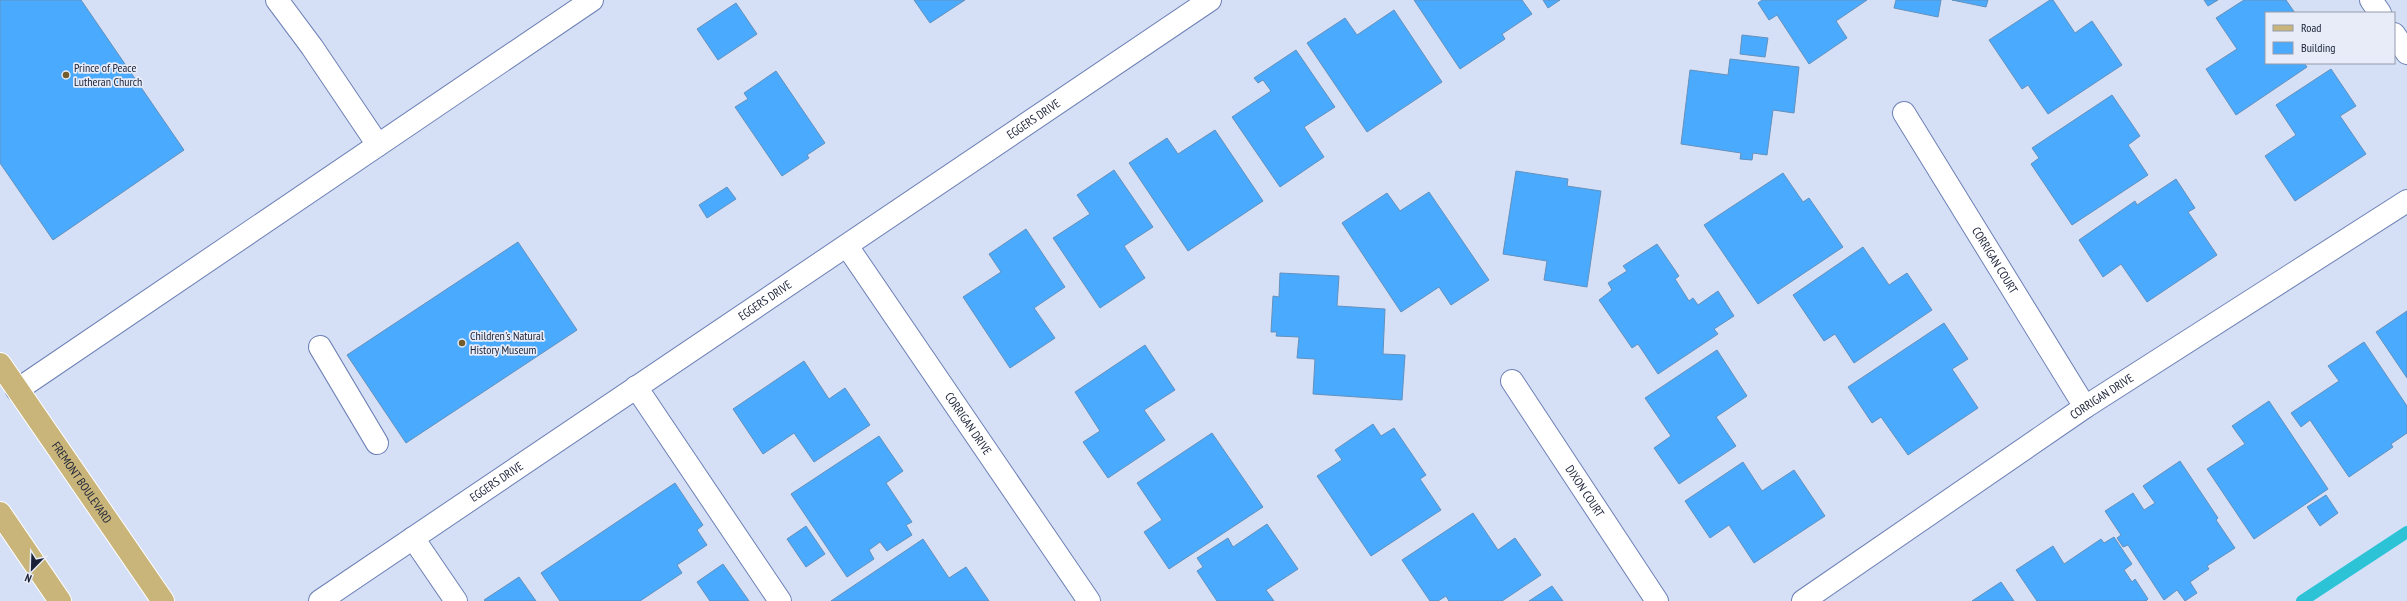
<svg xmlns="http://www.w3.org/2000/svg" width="2407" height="601" font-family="'PT Sans Narrow',sans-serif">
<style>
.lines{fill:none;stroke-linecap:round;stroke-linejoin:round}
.stream{stroke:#2bc3d5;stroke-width:12}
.building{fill:#4aaafd;stroke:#6391bd}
.service-casing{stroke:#6d81b5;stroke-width:24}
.minor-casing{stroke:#6d81b5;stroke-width:24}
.primary-casing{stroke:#fff;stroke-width:24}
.service{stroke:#fff;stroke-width:22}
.minor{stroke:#fff;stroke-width:22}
.primary{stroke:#c9b57a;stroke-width:22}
.poi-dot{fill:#725e2d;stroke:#e7ecf8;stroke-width:1.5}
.labels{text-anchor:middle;stroke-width:3.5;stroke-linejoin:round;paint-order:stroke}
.poi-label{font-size:12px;fill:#1b2237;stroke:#e7ecf8;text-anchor:start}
.street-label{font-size:12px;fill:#1b2237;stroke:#e7ecf8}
</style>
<rect width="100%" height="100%" fill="#d5dff6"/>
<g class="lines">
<path class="stream" d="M 2302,601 L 2407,532"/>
</g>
<g class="building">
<path d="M 0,0 L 81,0 L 184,150 L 53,240 L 0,163 Z"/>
<path d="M 914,0 L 965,0 L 930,23 Z"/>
<path d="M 1414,0 L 1522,0 L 1532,14 L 1502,34 L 1505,39 L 1460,69 Z"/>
<path d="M 1543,0 L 1560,0 L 1548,8 Z"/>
<path d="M 1762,0 L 1867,0 L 1836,21 L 1847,38 L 1809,64 L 1777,15 L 1769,20 L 1758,3 Z"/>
<path d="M 1896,0 L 1941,0 L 1938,17 L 1894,8 Z"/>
<path d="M 1952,0 L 1988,0 L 1986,7 Z"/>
<path d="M 2050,0 L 2053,0 L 2075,33 L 2092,21 L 2122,65 L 2048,114 L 2028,85 L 2022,89 L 1989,40 Z"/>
<path d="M 2204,0 L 2218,0 L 2208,6 Z"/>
<path d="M 2244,0 L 2286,0 L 2295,13 L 2266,13 L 2266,63 L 2304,63 L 2307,67 L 2236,115 L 2206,69 L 2237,49 L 2216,18 Z"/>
<path d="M 736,3 L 757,34 L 718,60 L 697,29 Z"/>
<path d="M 1394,10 L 1442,82 L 1367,132 L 1307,43 L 1345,18 L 1357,35 Z"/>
<path d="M 1742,35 L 1768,38 L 1765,57 L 1740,54 Z"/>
<path d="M 1296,50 L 1335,107 L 1304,127 L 1324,157 L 1280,187 L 1232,117 L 1271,91 L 1263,80 L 1258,83 L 1254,78 Z"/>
<path d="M 1730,59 L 1799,67 L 1794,113 L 1773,110 L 1767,155 L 1753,153 L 1752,160 L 1740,159 L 1741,153 L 1681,144 L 1690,70 L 1728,75 Z"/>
<path d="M 2331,69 L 2356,106 L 2340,116 L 2366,154 L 2295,201 L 2265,156 L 2296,135 L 2276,105 Z"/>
<path d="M 776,71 L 825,143 L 807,155 L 809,158 L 782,176 L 735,107 L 748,99 L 744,93 Z"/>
<path d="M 2112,95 L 2140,136 L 2128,145 L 2148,175 L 2072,225 L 2031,164 L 2039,158 L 2032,148 Z"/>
<path d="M 1215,130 L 1263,201 L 1188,251 L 1129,163 L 1167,138 L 1178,154 Z"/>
<path d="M 1114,170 L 1153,227 L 1124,246 L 1145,278 L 1100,308 L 1053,238 L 1090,214 L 1077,195 Z"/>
<path d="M 1516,171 L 1568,179 L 1567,186 L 1601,191 L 1587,287 L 1544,280 L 1547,261 L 1503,254 Z"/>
<path d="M 1783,173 L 1803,202 L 1809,198 L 1843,247 L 1758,304 L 1704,225 Z"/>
<path d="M 2176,179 L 2195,208 L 2188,212 L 2217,255 L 2147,302 L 2121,264 L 2103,277 L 2079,240 L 2135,201 L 2137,205 Z"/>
<path d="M 727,187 L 736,199 L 707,218 L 699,205 Z"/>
<path d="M 1429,192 L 1489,280 L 1451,305 L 1439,287 L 1401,312 L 1342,223 L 1387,193 L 1400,211 Z"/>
<path d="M 1026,229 L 1065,287 L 1034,308 L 1055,338 L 1010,368 L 963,297 L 1001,272 L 989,254 Z"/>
<path d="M 518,242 L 577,330 L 406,443 L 347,355 Z"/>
<path d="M 1657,244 L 1679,276 L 1675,279 L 1689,301 L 1693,298 L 1698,305 L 1718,291 L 1734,316 L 1714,329 L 1718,334 L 1658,374 L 1638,344 L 1632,348 L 1599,300 L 1612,290 L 1608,283 L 1627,271 L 1623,266 Z"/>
<path d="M 1863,247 L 1889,285 L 1907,273 L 1932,310 L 1854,363 L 1835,334 L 1824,341 L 1793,295 Z"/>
<path d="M 1280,273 L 1339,276 L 1337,306 L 1385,309 L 1383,354 L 1405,355 L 1402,400 L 1313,394 L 1315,359 L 1297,358 L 1299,337 L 1276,336 L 1277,332 L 1271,332 L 1273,296 L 1279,297 Z"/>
<path d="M 2407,311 L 2407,378 L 2376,332 Z"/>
<path d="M 1944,323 L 1968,359 L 1952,369 L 1978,408 L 1908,455 L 1881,417 L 1872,423 L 1848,387 Z"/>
<path d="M 2364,342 L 2407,406 L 2407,433 L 2391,444 L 2393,447 L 2349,477 L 2310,420 L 2301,427 L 2291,413 L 2339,381 L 2328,366 Z"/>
<path d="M 1145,345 L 1175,390 L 1144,410 L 1165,440 L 1108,478 L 1083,442 L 1100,431 L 1075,392 Z"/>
<path d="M 1717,350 L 1747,396 L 1716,417 L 1736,446 L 1679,484 L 1654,448 L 1671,436 L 1645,398 Z"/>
<path d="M 804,361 L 829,399 L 845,388 L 870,425 L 814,462 L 794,433 L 763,454 L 733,409 Z"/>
<path d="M 2269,401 L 2328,489 L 2254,539 L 2207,469 L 2245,444 L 2232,426 Z"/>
<path d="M 1373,424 L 1381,436 L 1394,428 L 1426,475 L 1420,479 L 1441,510 L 1371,556 L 1317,476 L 1342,460 L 1335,450 Z"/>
<path d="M 1212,433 L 1263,507 L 1169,569 L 1144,532 L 1162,520 L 1137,483 Z"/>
<path d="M 879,436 L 903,471 L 886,483 L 912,522 L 906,525 L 912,535 L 887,551 L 880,542 L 869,550 L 874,559 L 847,577 L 791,494 Z"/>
<path d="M 2180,461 L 2218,518 L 2216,520 L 2235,548 L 2207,566 L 2209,569 L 2190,582 L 2197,593 L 2185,601 L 2177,590 L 2164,600 L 2128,545 L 2123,547 L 2117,538 L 2121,535 L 2105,511 L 2133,493 L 2144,510 L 2155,503 L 2143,486 Z"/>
<path d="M 1743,462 L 1762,491 L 1794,470 L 1825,516 L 1754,563 L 1729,525 L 1710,538 L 1685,501 Z"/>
<path d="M 675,483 L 703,525 L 697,530 L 707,545 L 677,565 L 682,573 L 640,601 L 560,601 L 541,573 Z"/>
<path d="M 2326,495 L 2338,513 L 2320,526 L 2307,507 Z"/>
<path d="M 1473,513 L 1498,550 L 1515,538 L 1541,575 L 1502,601 L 1449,601 L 1446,596 L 1438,601 L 1430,601 L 1402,560 Z"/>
<path d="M 1267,524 L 1298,569 L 1266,590 L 1274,601 L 1217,601 L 1197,571 L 1203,567 L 1197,558 L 1228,538 L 1233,547 Z"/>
<path d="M 806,526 L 825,554 L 806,567 L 787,539 Z"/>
<path d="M 2114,537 L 2132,564 L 2124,570 L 2132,582 L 2135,579 L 2148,599 L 2146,601 L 2037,601 L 2016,570 L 2053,546 L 2064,564 L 2101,539 L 2104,543 Z"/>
<path d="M 923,539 L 949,578 L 966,567 L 989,601 L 831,601 Z"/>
<path d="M 723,564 L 749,601 L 710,601 L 697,582 Z"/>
<path d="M 519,577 L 536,601 L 485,601 L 484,600 Z"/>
<path d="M 2001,582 L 2014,601 L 1972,601 Z"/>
<path d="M 1552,586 L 1563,601 L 1529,601 Z"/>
</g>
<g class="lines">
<g class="service-casing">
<g id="service">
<path d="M 277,0 L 312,47 L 378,145"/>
<path d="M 320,347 L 377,443"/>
<path d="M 636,387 L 780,601"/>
<path d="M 17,390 L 592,0"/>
<path d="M 413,538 L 456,601"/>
</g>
</g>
<g class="minor-casing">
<g id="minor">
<path d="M 2371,0 L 2380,13"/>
<path d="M 2394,34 L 2407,53"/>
<path id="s1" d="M 1904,113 L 2085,407"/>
<path id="s2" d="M 847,246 L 1089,601"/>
<path id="s3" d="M 1512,381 L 1657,601"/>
<path id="s4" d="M 320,601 L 1210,0"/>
<path id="s5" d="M 1803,601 L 2085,407 L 2407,201"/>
</g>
</g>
<g class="primary-casing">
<g id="primary">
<path id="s6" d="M 0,364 L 163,601"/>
<path d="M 0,513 L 60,601"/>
</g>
</g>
<use href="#service" class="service"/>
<use href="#minor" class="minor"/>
<use href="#primary" class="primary"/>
</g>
<g class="poi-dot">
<circle cx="66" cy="75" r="4"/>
<circle cx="462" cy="343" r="4"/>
</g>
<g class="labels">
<g class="poi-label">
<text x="74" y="72">Prince of Peace<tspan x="74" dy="14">Lutheran Church</tspan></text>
<text x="470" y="340">Children's Natural<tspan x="470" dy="14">History Museum</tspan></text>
</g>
<g class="street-label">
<text dy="4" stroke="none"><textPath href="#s4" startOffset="861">EGGERS DRIVE</textPath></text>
<text dy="4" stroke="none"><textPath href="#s1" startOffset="173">CORRIGAN COURT</textPath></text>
<text dy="4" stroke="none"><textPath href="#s4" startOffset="537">EGGERS DRIVE</textPath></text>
<text dy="4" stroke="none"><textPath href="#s5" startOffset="362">CORRIGAN DRIVE</textPath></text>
<text dy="4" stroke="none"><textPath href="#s2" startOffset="215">CORRIGAN DRIVE</textPath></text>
<text dy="4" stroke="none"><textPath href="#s4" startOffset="213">EGGERS DRIVE</textPath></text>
<text dy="4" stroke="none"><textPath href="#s6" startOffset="144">FREMONT BOULEVARD</textPath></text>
<text dy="4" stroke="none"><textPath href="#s3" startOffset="132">DIXON COURT</textPath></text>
</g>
</g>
<rect x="2265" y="12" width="130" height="52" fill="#e7ecf8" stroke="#959bab"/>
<rect x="2273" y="25" width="20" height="6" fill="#c9b57a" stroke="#959bab"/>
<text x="2301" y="32" font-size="12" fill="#1b2237">Road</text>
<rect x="2273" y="42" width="20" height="12" fill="#4aaafd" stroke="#959bab"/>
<text x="2301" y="52" font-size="12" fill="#1b2237">Building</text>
<g transform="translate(32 569) rotate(203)" stroke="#e7ecf8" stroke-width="3" paint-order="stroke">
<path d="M0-3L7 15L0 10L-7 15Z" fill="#1b2237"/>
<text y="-6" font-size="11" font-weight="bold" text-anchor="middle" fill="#1b2237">N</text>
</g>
</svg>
